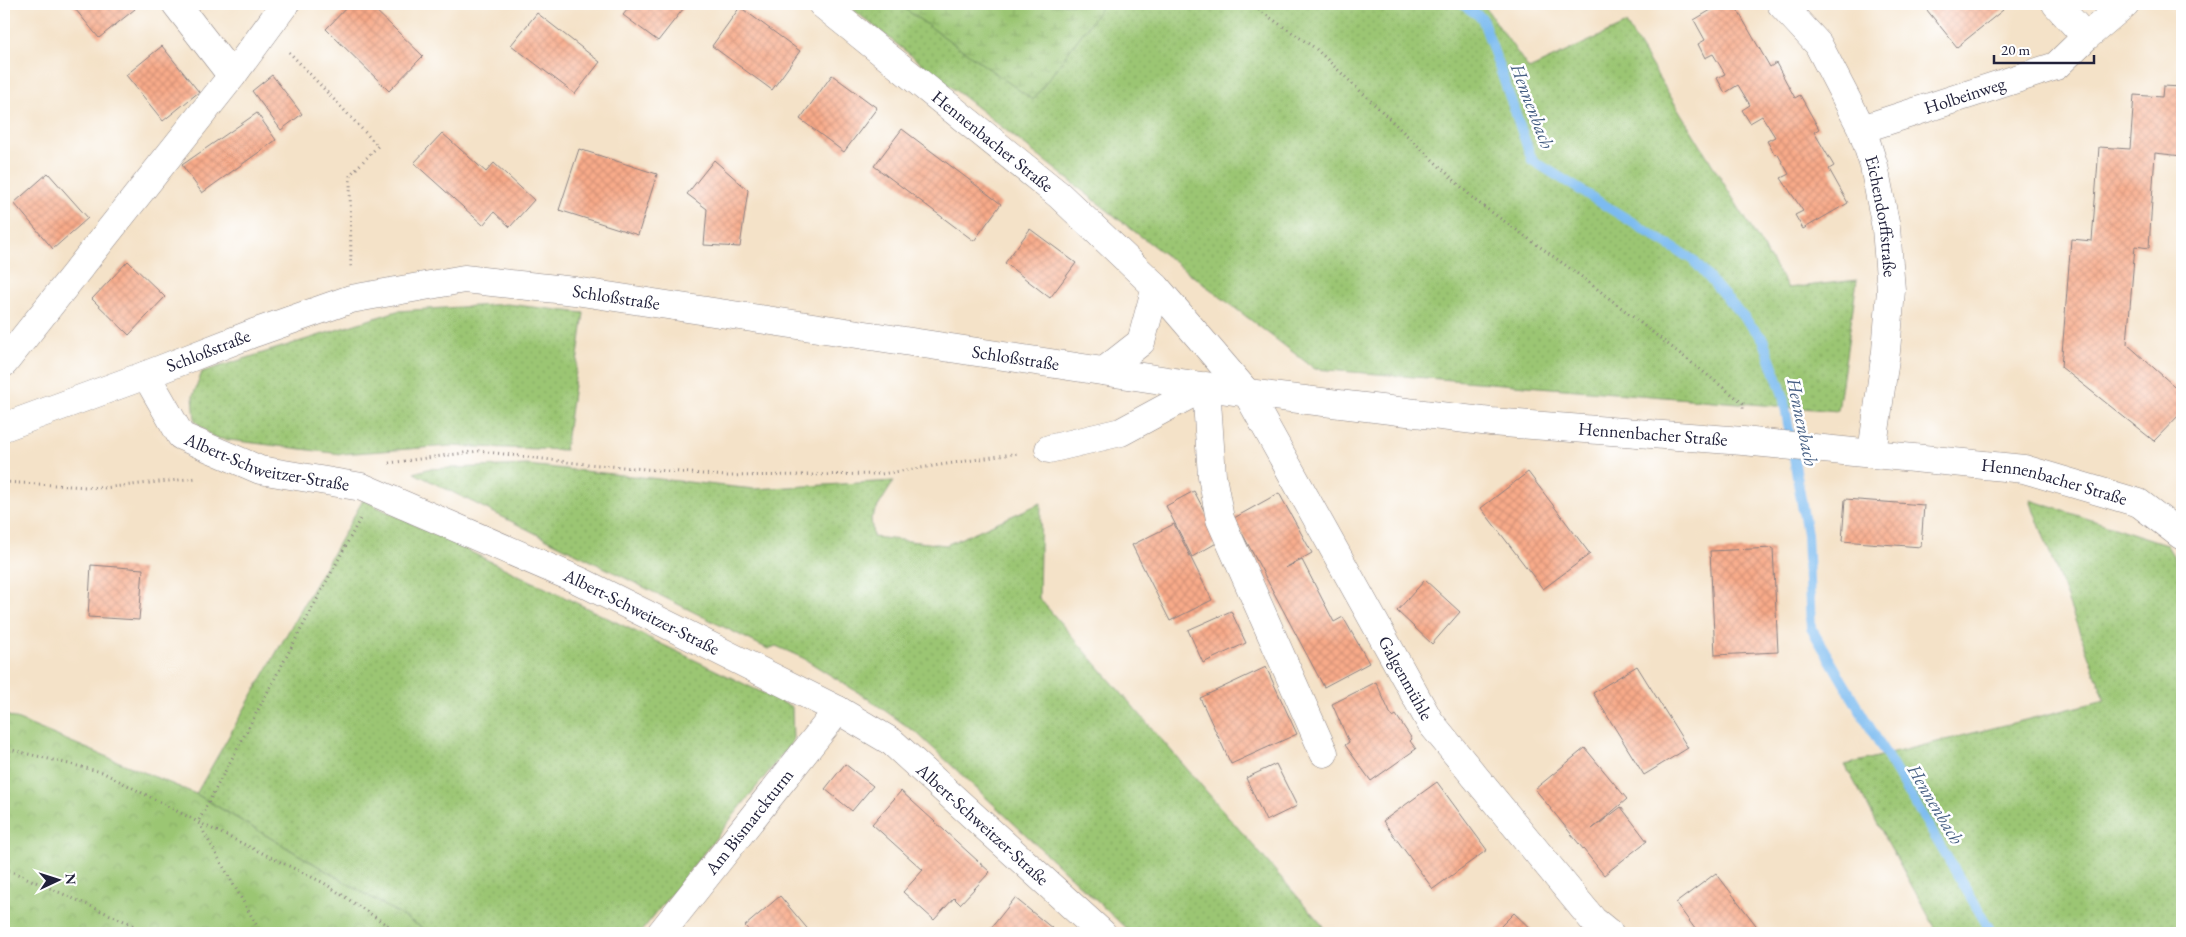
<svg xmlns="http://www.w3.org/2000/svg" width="2186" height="937" font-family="'EB Garamond',serif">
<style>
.grass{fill:url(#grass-dots);stroke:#5e7457}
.wetland{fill:url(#wetland-marsh);stroke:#5e7457}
.park{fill:url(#park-crowns);stroke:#5e7457}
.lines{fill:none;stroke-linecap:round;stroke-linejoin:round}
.stream{stroke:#7bbbf0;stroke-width:10}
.building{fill:url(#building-cross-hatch)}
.minor-casing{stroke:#8b8282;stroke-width:29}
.path{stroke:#8b8282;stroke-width:3;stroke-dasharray:1 4;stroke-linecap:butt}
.minor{stroke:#fff;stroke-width:28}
.labels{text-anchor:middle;stroke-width:5;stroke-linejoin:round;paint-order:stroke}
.street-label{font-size:18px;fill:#22223b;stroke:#fff}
.water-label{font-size:19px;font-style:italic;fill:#465f83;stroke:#fff}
</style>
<defs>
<pattern id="grass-dots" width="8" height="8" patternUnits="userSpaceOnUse" patternTransform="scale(1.25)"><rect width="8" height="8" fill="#9bc673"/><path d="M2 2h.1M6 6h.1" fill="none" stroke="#85aa64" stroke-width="1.8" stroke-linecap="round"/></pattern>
<pattern id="wetland-marsh" width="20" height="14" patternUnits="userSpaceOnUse" patternTransform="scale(1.25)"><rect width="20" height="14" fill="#9bc673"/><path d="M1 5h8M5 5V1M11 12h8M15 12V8" fill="none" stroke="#85aa64"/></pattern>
<pattern id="park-crowns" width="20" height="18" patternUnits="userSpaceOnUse" patternTransform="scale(1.25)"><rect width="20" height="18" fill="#9bc673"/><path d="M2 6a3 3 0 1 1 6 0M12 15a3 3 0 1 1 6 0" fill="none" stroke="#85aa64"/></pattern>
<pattern id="building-cross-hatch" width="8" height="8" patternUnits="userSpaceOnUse" patternTransform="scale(1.25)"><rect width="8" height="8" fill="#f8aa89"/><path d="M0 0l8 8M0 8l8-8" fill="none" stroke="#d49277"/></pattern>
</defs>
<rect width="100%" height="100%" fill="#fff"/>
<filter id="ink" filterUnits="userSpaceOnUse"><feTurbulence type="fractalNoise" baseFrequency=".02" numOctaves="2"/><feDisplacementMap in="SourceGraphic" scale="10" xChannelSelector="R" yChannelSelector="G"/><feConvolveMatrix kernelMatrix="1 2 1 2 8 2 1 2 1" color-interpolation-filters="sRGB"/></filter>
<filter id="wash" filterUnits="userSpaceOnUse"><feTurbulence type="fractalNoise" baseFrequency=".0096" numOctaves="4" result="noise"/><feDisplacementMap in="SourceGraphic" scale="20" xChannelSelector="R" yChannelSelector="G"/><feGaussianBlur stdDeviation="1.12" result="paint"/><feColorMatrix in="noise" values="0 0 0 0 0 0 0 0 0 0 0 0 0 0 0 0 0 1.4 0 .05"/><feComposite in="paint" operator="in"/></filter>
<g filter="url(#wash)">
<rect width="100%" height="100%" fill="#f4e2c8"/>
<g class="grass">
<path d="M 846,4 L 1483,4 L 1529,69 L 1626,24 L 1788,288 L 1857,280 L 1838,411 L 1315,369 L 1126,225 Z"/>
<path d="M 507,304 L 584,313 L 565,450 L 449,446 L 341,454 L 214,438 L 195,421 L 193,396 L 202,372 L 397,311 Z"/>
<path d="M 527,465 L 754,489 L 894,481 L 871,518 L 873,537 L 946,545 L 1041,503 L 1039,598 L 1329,933 L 1131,933 L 918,734 L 867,698 L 803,658 L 776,646 L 768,649 L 414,473 L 427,469 Z"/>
<path d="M 363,500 L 792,707 L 793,741 L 640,933 L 431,933 L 196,794 Z"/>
<path d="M 2030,500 L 2166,544 L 2182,570 L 2182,933 L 1938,933 L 1845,765 L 2105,700 Z"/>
</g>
<path class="wetland" d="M 898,4 L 1104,4 L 1033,100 Z"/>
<path class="park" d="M 4,715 L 9,716 L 196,794 L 431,933 L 4,933 Z"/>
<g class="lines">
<path class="stream" d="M 1462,4 L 1482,18 L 1532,160 L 1693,260 L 1763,339 L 1783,395 L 1807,534 L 1811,628 L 1992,933"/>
</g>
<g id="blocks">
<g class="building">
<path d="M 71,4 L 131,4 L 135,9 L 99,38 Z"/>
<path d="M 350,4 L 369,4 L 423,56 L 389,91 L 326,29 Z"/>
<path d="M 632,4 L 687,4 L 658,41 L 623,15 Z"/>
<path d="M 1721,4 L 1734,4 L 1770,67 L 1776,63 L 1795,98 L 1800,95 L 1819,129 L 1814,132 L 1834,166 L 1829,169 L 1848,203 L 1803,229 L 1795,215 L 1803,211 L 1781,178 L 1789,174 L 1777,153 L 1775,155 L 1767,141 L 1775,137 L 1762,116 L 1750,123 L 1742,110 L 1750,105 L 1738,85 L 1725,93 L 1717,78 L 1725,74 L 1713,54 L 1705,58 L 1698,44 L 1705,40 L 1694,20 Z"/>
<path d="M 1922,4 L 1998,4 L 2003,10 L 1957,47 Z"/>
<path d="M 740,7 L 800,51 L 772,90 L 712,46 Z"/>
<path d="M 537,13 L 600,62 L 575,94 L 511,45 Z"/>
<path d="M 162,46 L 199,92 L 163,121 L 126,75 Z"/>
<path d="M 272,75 L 302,114 L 281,130 L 252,91 Z"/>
<path d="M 832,75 L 877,108 L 844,152 L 800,119 Z"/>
<path d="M 2163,86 L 2182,87 L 2182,156 L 2155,153 L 2149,248 L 2135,246 L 2127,344 L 2182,393 L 2182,412 L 2154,441 L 2061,367 L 2071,239 L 2092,241 L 2099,147 L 2130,149 L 2134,95 L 2162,97 Z"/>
<path d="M 257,113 L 276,140 L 202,193 L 182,165 Z"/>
<path d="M 902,129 L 1001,204 L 974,241 L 874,166 Z"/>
<path d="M 442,133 L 486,172 L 494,163 L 534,200 L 510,227 L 494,212 L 483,225 L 414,163 Z"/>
<path d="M 579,149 L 657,174 L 638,235 L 559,210 Z"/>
<path d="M 714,160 L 748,190 L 740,247 L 704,245 L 707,209 L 687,194 Z"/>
<path d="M 48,173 L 88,218 L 53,249 L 14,203 Z"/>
<path d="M 1030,229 L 1076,263 L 1050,298 L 1005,263 Z"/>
<path d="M 128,261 L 165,297 L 129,335 L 92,299 Z"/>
<path d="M 1528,472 L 1590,554 L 1543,589 L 1481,508 Z"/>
<path d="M 1194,491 L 1220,541 L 1192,557 L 1166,506 Z"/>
<path d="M 1279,493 L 1312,553 L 1285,568 L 1302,560 L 1334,622 L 1343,617 L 1369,663 L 1324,687 L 1234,518 Z"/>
<path d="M 1845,499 L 1924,505 L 1921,547 L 1842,541 Z"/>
<path d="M 1174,524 L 1212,600 L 1170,621 L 1132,545 Z"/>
<path d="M 1773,548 L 1778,652 L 1715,655 L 1710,551 Z"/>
<path d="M 91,565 L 143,569 L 139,620 L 88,617 Z"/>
<path d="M 1425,580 L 1460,612 L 1432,644 L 1397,611 Z"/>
<path d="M 1231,611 L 1246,643 L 1203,663 L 1188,630 Z"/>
<path d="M 1637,666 L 1688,748 L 1644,775 L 1593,693 Z"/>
<path d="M 1266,667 L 1297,734 L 1231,764 L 1200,698 Z"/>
<path d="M 1376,682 L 1390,713 L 1393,717 L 1396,715 L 1412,739 L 1410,741 L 1416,749 L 1371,781 L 1345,745 L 1349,742 L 1332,704 Z"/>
<path d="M 1585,748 L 1627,799 L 1592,829 L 1621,807 L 1647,841 L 1604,875 L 1535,789 Z"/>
<path d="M 845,764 L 873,786 L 852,811 L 825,789 Z"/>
<path d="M 1276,764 L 1297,806 L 1266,821 L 1246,778 Z"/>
<path d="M 1437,782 L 1487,850 L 1433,889 L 1383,821 Z"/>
<path d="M 901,791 L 990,872 L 960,904 L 954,898 L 934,920 L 903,892 L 923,870 L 872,824 Z"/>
<path d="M 1716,873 L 1742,907 L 1762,933 L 1698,933 L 1676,903 Z"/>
<path d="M 780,896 L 811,933 L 751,933 L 745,926 Z"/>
<path d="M 1015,898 L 1058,933 L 987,933 Z"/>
<path d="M 1514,913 L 1535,933 L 1494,933 Z"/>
</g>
</g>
</g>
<g filter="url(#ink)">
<use href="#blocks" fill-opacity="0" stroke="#8b8282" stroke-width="1"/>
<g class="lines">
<g class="minor-casing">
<g id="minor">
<path d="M 176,4 L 232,76"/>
<path id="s1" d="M 822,4 L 1059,195 L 1156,287 L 1247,393 L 1430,722 L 1593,920 L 1609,933"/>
<path id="s2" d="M 1781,4 L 1818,44 L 1862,129 L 1874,166 L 1886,228 L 1891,290 L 1886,351 L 1872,453"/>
<path d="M 2056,4 L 2086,37"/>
<path id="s3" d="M 1862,129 L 2056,66 L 2086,37 L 2125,4"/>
<path d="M 4,363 L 232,76 L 285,4"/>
<path d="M 1104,371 L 1141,342 L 1156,287"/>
<path id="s4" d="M 146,375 L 181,436 L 260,470 L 362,487 L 580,581 L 838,710 L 892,742 L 1102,933"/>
<path id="s5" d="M 4,427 L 146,375 L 254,333 L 351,299 L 464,279 L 575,291 L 1247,393 L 1491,422 L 1743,441 L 2024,469 L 2139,503 L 2182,536"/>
<path d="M 1049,449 L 1121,432 L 1206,386 L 1212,476 L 1220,519 L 1324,753"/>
<path id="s6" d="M 661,933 L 838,710"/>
</g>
</g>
<g class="path">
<path d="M 1250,4 L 1315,48 L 1476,201 L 1582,277 L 1743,403 L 1743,409"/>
<path d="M 289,52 L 378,146 L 350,175 L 351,267"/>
<path d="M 389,463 L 479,451 L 576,463 L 726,476 L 881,474 L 1019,453"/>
<path d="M 4,482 L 103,488 L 197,478"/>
<path d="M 4,748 L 102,772 L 198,822 L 324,883 L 399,933"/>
<path d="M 4,786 L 10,749"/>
<path d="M 4,868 L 131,924 L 145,933"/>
<path d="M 4,931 L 17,933"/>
<path d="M 261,933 L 198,822 L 360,519"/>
</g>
<use href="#minor" class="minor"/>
</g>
</g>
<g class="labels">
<g class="street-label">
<text dy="6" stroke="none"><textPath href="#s3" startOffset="108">Holbeinweg</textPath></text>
<text dy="6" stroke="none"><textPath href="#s1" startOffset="219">Hennenbacher Straße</textPath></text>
<text dy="6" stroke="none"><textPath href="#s2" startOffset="240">Eichendorffstraße</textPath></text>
<text dy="6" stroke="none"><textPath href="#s5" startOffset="638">Schloßstraße</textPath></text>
<text dy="6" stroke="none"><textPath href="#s5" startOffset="218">Schloßstraße</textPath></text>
<text dy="6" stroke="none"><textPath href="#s5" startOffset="1042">Schloßstraße</textPath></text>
<text dy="6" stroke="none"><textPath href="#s5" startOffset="1684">Hennenbacher Straße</textPath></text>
<text dy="6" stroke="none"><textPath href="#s4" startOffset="161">Albert-Schweitzer-Straße</textPath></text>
<text dy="6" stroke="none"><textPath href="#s5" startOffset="2089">Hennenbacher Straße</textPath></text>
<text dy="6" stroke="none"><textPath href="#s4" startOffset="566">Albert-Schweitzer-Straße</textPath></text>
<text dy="6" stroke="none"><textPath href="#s1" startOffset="904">Galgenmühle</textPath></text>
<text dy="6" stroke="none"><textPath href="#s6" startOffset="142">Am Bismarckturm</textPath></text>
<text dy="6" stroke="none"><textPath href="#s4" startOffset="971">Albert-Schweitzer-Straße</textPath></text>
</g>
<g class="water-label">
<text transform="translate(1533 106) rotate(69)" y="7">Hennenbach</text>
<text transform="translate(1803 422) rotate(78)" y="7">Hennenbach</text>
<text transform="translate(1936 804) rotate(59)" y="7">Hennenbach</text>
</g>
</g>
<rect width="2186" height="937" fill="none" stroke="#fff" stroke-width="20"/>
<g transform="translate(58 880) rotate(86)" stroke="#ffffff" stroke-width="4" paint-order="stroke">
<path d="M0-4L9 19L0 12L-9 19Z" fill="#22223b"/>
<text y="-8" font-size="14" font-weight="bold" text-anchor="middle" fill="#22223b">N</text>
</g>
<path d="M1994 55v8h100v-8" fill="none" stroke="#22223b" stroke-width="2.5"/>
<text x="2001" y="55" font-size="15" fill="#22223b" stroke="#ffffff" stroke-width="4" paint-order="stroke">20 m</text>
</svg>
